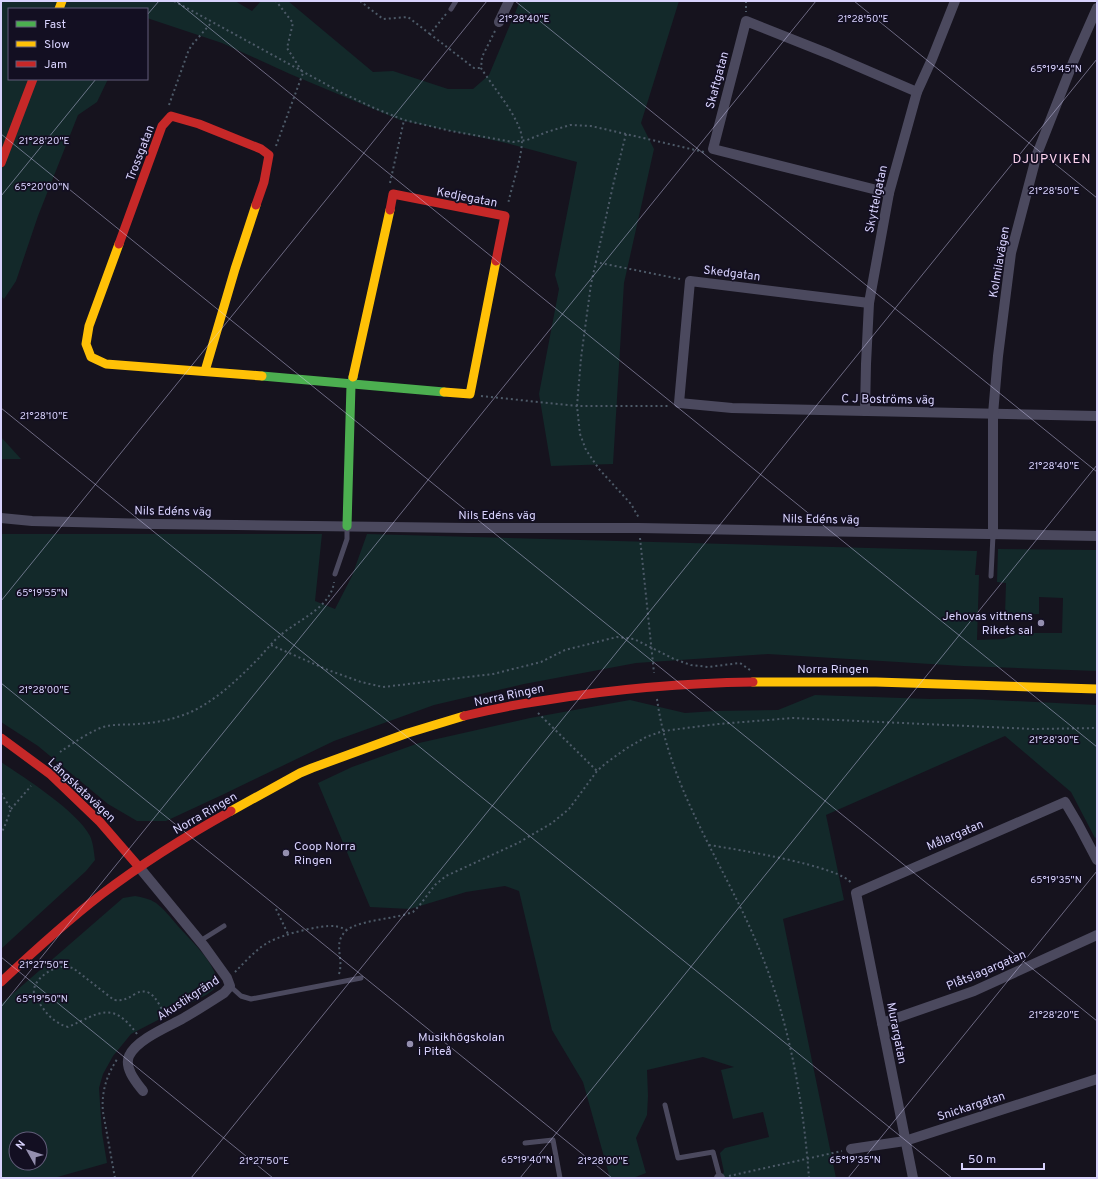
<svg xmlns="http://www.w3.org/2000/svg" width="1098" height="1179" font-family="Overpass,sans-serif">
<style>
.green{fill:#13292a;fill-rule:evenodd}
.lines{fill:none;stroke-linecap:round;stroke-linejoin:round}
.path{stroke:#4d5a68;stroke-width:2;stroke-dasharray:2 3;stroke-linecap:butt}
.lane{stroke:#4b495e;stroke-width:5}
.street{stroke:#4b495e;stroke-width:10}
.fast{stroke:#4caf50;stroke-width:9}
.slow{stroke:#ffc107;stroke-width:9}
.jam{stroke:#c62828;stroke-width:9}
.ticks{fill:none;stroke:#d8d2fd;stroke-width:1;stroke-opacity:0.45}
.poi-dot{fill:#948faf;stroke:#130f22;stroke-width:1.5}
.labels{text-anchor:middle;stroke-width:3.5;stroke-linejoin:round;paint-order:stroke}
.street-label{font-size:12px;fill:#d8d2fd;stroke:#130f22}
.poi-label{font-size:12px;fill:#d8d2fd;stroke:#130f22;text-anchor:start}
.neighbourhood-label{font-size:13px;letter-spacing:1px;fill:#fdd4ed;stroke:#130f22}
.ticks-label{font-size:10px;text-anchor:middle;fill:#d8d2fd;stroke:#130f22;stroke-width:3.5;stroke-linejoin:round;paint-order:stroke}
</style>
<rect width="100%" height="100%" fill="#16131e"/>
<g class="green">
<path d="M 1,1 L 235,1 L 252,11 L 261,1 L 288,1 L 373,72 L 393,71 L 448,89 L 473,89 L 489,75 L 520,1 L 679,1 L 641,123 L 654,149 L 624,283 L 613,464 L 551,466 L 539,394 L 559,289 L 555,275 L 577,162 L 506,143 L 400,120 L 290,74 L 222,43 L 147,18 L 147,9 L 9,9 L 9,79 L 108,79 L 97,102 L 78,115 L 38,216 L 16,281 L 4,299 L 1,296 Z"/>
<path d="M 1,437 L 21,459 L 1,459 Z"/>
<path d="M 1,534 L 322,534 L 315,601 L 335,609 L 352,576 L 367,534 L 977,551 L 975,575 L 979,575 L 977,640 L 1004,639 L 1020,633 L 1062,633 L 1063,598 L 1039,597 L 1039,614 L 1005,615 L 1006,583 L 997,582 L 998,549 L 1097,550 L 1097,671 L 963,666 L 768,654 L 636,663 L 524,684 L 434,705 L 334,741 L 222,795 L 166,821 L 137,821 L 108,804 L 38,746 L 1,722 Z"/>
<path d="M 815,695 L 930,699 L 973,699 L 1097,705 L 1097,837 L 1095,838 L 1071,792 L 1005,736 L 826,815 L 844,900 L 783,919 L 836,1178 L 720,1178 L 724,1172 L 720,1153 L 725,1148 L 769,1137 L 763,1112 L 733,1119 L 721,1070 L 734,1067 L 703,1057 L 647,1070 L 648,1096 L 647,1115 L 636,1138 L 646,1173 L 633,1178 L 610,1178 L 583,1082 L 552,1030 L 519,891 L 505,886 L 466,892 L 410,909 L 370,907 L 318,783 L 352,767 L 419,743 L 530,718 L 630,700 L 685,713 L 715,711 L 778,710 Z"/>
<path d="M 1,762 C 25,778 77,811 90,836 C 93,842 94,852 95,860 L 86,871 L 1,949 Z"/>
<path d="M 135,896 C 142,897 150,899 156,903 C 164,909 171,918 177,925 C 192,942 214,961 218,983 L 213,990 L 206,995 L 131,1034 L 113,1056 L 103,1074 L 99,1088 L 102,1133 L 107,1163 L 54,1178 L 1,1178 L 1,1004 L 123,898 ZM 16,1139 L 40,1139 L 40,1163 L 16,1163 Z"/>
</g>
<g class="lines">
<g class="path">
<path d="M 174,1 L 342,93 L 374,108 L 404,120 L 451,131 L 513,142 L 527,140 L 547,132 L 570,125 L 591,126 L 704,152"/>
<path d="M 360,1 L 383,19 L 408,17 L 430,34"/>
<path d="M 746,1 L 746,12"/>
<path d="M 446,14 L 430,34 L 474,68 L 481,68"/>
<path d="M 495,31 L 482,57 L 481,68 C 492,86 522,120 522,140 C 522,158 512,185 508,204"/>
<path d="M 169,105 L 188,52 L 191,46 L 212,22"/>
<path d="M 626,134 L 614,181 L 591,284 L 581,358 L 577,406 L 580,434 L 586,450 L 599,469 L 631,504 L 639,518"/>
<path d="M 276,146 L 303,73 L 287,48 L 293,23 L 276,1"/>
<path d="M 390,183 L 404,120"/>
<path d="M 595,262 L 680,279"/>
<path d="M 481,396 L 577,406 L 670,406"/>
<path d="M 640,538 L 654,673"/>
<path d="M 271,645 L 328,670 L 361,682 L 383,687 L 493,674 L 541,662 L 565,650 L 617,637 L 634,639 L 674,659 L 691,665 L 708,667 L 740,663 L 750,670"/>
<path d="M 657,699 C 669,787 721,860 755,939 C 788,1014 803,1097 809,1178"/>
<path d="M 538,713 L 597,771"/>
<path d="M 60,752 C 72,744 93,729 107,726 C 117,724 127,725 137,724 C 156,723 176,719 193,711 C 219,698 239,678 259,658 C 266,650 274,640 282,634 C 300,619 331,607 334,582"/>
<path d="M 1,793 L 11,809 L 4,828 L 1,833"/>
<path d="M 11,809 L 31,786"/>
<path d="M 709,845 C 734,849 842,866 852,884"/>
<path d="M 276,909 L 288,934"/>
<path d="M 235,972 C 245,962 256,949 269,942 C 284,934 319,925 335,926 C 339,927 343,928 347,930"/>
<path d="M 339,974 C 343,962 337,951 340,940 C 342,934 347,929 352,927 C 370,919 394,919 413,912 L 419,906 L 435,885 L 446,876 L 518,843 L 552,823 L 569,809 L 597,771 L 606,763 L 627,748 L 646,737 L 663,731 L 718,724 L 793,718 L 1033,729 L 1097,728"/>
<path d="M 137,1034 C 112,1000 100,1013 68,1027 C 55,1023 48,1016 40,1004 C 38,1001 35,996 34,993 C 32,981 50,968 61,967 C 65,966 69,967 73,968 L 114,1000 C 123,1001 127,999 135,994 C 152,984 159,1005 166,1017"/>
<path d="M 729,1176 L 842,1151"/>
<path d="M 115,1178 L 103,1112 C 101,1092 107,1074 118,1058"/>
</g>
<g class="lane">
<path d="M 451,9 L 456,1"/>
<path d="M 335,574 L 347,539 L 347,527"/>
<path d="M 991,576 L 993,535"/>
<path d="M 200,941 L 224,926"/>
<path d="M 230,986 L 241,996 L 251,999 L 361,978"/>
<path d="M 665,1105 L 678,1158 L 713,1152 L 720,1178"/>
<path d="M 525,1143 L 553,1140 L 560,1178"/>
</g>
<g class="street">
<path d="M 499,22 L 509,1"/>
<path d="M 889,193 L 713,149 L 746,21 L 829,54 L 917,92"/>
<path d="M 869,303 L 690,281 L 679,403 L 732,408 L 1097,416"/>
<path d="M 865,411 L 866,364 L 869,303 L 889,193 L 917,92 L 932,59 L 955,1"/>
<path d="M 1,518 L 32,521 L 152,524 L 468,528 L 639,528 L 1097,536"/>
<path d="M 993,535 L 993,414 L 998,356 L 1011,253 L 1037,154 L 1074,60 L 1097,8"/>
<path d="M 139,867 L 204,946 L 227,978 L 230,986 L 224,993 C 210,1002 196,1011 182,1019 C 167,1027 136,1040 129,1056 C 124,1068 136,1082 143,1091"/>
<path d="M 882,1023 L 974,991 L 1097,935"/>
<path d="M 851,1149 L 905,1141 L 1097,1079"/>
<path d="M 719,1178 L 720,1178"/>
<path d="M 913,1178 L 856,893 L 1065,802 L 1078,824 L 1097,860"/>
</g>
<g class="fast">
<path d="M 262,376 L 444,392"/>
<path d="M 347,526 L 351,385 L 353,377"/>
</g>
<g class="slow">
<path d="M 59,9 L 62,1"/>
<path d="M 119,244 L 89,326 L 86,344 L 91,357 L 106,364 L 262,376"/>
<path d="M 205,371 L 235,269 L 256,205"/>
<path d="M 353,377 L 390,210"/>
<path d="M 444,392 L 470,394 L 496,261"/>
<path d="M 753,682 L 876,682 L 1097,689"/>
<path d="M 231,811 L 300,773 L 312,768 L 408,733 L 464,716"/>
</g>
<g class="jam">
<path d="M 1,163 L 33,79"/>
<path d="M 390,210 L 393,194 L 505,216 L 496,261"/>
<path d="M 119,244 L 162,126 L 171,116 L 199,124 L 261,149 L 269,155 L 264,182 L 256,205"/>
<path d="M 464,716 C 492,709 519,704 547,700 C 615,689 684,683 753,682"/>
<path d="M 1,738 L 50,774 L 100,822 L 139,867"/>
<path d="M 1,982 C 34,951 67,921 102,894 C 143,863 186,836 231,811"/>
</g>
</g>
<path class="ticks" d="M 176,1 L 1097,747M 515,1 L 1097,472M 854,1 L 1097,198M 147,15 L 159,1M 1,134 L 1097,1021M 1,196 L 96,79M 1,408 L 952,1178M 1,601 L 487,1M 1,683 L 612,1178M 1,957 L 273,1178M 1,1007 L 816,1M 191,1178 L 1097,59M 520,1178 L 1097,465M 848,1178 L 1097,871"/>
<g class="poi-dot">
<circle cx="1041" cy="623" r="4"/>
<circle cx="286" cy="853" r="4"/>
<circle cx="410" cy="1044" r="4"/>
</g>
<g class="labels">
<g class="street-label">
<text transform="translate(717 80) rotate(-75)" y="4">Skaftgatan</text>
<text transform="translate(140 153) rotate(-69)" y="4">Trossgatan</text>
<text transform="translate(467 197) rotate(11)" y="4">Kedjegatan</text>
<text transform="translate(876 199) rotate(-78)" y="4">Skyttelgatan</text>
<text transform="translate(999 262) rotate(-80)" y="4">Kolmilavägen</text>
<text transform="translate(732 273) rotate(7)" y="4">Skedgatan</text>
<text transform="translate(888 399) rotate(1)" y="4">C J Boströms väg</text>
<text transform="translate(173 511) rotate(1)" y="4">Nils Edéns väg</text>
<text x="497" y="519">Nils Edéns väg</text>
<text transform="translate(821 519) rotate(1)" y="4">Nils Edéns väg</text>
<text x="833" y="673">Norra Ringen</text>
<text transform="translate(509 695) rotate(-12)" y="4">Norra Ringen</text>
<text transform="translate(82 790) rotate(43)" y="4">Långskatavägen</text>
<text transform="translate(205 813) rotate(-30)" y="4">Norra Ringen</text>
<text transform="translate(955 835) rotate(-23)" y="4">Målargatan</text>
<text transform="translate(986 970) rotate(-23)" y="4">Plåtslagargatan</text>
<text transform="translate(188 998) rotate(-33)" y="4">Akustikgränd</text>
<text transform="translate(897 1033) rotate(79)" y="4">Murargatan</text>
<text transform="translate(971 1106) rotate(-18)" y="4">Snickargatan</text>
</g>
<g class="poi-label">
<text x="1033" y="620" text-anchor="end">Jehovas vittnens<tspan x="1033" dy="14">Rikets sal</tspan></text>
<text x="294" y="850">Coop Norra<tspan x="294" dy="14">Ringen</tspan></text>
<text x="418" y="1041">Musikhögskolan<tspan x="418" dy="14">i Piteå</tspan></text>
</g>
<g class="neighbourhood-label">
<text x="1052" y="163">DJUPVIKEN</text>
</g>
</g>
<g class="ticks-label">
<text x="524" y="22">21°28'40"E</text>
<text x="863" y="22">21°28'50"E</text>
<text x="1056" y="72">65°19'45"N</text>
<text x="44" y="144">21°28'20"E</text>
<text x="42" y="190">65°20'00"N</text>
<text x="1054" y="194">21°28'50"E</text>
<text x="44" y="419">21°28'10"E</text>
<text x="1054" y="469">21°28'40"E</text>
<text x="42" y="596">65°19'55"N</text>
<text x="44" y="693">21°28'00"E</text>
<text x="1054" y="743">21°28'30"E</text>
<text x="1056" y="883">65°19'35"N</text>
<text x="44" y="968">21°27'50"E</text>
<text x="42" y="1002">65°19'50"N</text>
<text x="1054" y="1018">21°28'20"E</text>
<text x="527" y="1163">65°19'40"N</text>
<text x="855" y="1163">65°19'35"N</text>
<text x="264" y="1164">21°27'50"E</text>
<text x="603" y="1164">21°28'00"E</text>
</g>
<rect width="1098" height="1179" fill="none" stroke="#d8d2fd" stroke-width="4"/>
<rect x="8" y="8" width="140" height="72" fill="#130f22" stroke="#625d7a"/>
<rect x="16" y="21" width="20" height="6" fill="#4caf50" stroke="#625d7a"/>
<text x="44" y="28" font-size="12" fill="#d8d2fd">Fast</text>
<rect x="16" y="41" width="20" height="6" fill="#ffc107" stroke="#625d7a"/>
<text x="44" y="48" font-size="12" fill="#d8d2fd">Slow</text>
<rect x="16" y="61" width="20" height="6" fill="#c62828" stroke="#625d7a"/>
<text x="44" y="68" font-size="12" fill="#d8d2fd">Jam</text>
<g transform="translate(28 1151) rotate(309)"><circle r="19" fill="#130f22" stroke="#625d7a"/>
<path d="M0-3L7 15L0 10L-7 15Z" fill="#948faf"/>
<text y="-6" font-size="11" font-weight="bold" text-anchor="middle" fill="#d8d2fd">N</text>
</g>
<path d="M962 1163v6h82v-6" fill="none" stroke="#d8d2fd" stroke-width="2"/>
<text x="968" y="1163" font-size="12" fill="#d8d2fd" stroke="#130f22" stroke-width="3" paint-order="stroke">50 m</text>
</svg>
